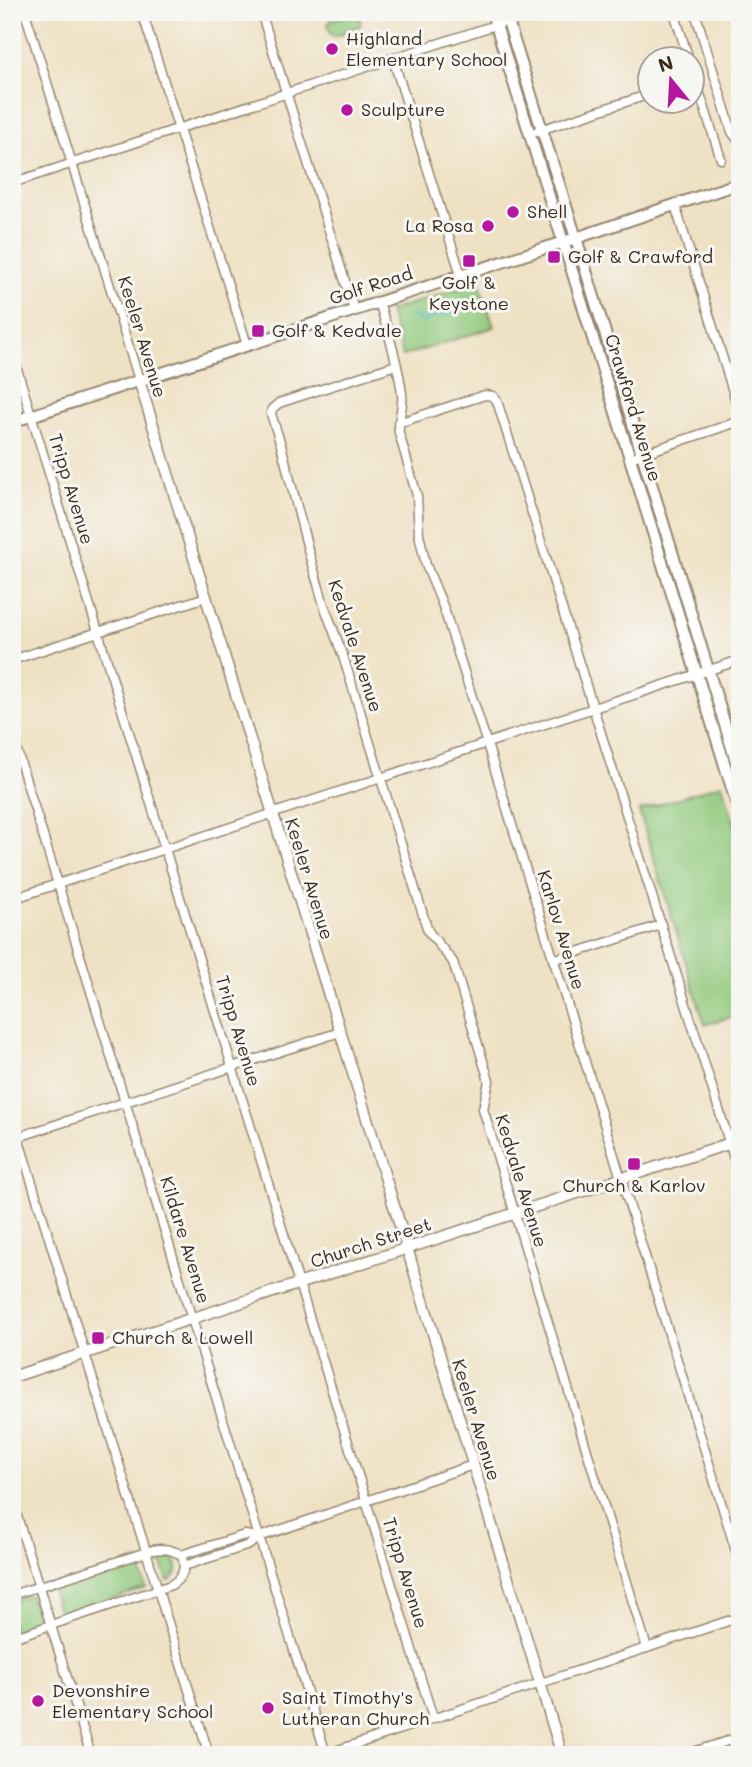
<svg xmlns="http://www.w3.org/2000/svg" width="752" height="1767" font-family="Mali,sans-serif">
<style>
.green{fill:#90c97c;stroke:#667a4d;stroke-width:2}
.lines{fill:none;stroke-linecap:round;stroke-linejoin:round}
.stream{stroke:#48b7c0;stroke-width:2.5}
.minor-casing{stroke:#958670;stroke-width:11}
.tertiary-casing{stroke:#958670;stroke-width:13}
.secondary-casing{stroke:#958670;stroke-width:14}
.minor{stroke:#fff;stroke-width:8}
.tertiary{stroke:#fff;stroke-width:10}
.secondary{stroke:#fff;stroke-width:10}
.poi-dot{fill:#b5179e;stroke:#f6f6f2;stroke-width:2.5}
.labels{text-anchor:middle;stroke-width:6;stroke-linejoin:round;paint-order:stroke}
.poi-label{font-size:18px;fill:#3b2a1e;stroke:#f6f6f2;text-anchor:start}
.street-label{font-size:18px;fill:#3b2a1e;stroke:#f6f6f2}
</style>
<rect width="100%" height="100%" fill="#f6f6f2"/>
<filter id="ink" filterUnits="userSpaceOnUse"><feTurbulence type="fractalNoise" baseFrequency=".0143" numOctaves="2"/><feDisplacementMap in="SourceGraphic" scale="14" xChannelSelector="R" yChannelSelector="G"/><feConvolveMatrix kernelMatrix="1 2 1 2 8 2 1 2 1" color-interpolation-filters="sRGB"/></filter>
<filter id="wash" filterUnits="userSpaceOnUse"><feTurbulence type="fractalNoise" baseFrequency=".00686" numOctaves="4" result="noise"/><feDisplacementMap in="SourceGraphic" scale="28" xChannelSelector="R" yChannelSelector="G"/><feGaussianBlur stdDeviation="1.57" result="paint"/><feColorMatrix in="noise" values="0 0 0 0 0 0 0 0 0 0 0 0 0 0 0 0 0 1.4 0 .05"/><feComposite in="paint" operator="in"/></filter>
<g filter="url(#wash)">
<rect width="100%" height="100%" fill="#efe1c3"/>
<g class="green">
<path d="M 354,13 L 359,15 L 361,23 L 360,26 L 344,31 L 343,34 L 334,36 L 331,34 L 328,25 L 331,20 Z"/>
<path d="M 479,282 L 494,327 L 403,356 L 389,311 Z"/>
<path d="M 722,784 L 740,840 L 740,1014 L 705,1025 L 639,811 Z"/>
<path d="M 159,1554 L 166,1554 L 174,1558 C 179,1568 179,1576 168,1581 Z"/>
<path d="M 138,1561 L 146,1588 L 60,1616 L 51,1589 Z"/>
<path d="M 30,1595 L 38,1623 L 12,1631 L 12,1601 Z"/>
</g>
<g class="lines">
<path class="stream" d="M 411,316 L 423,321 L 456,311"/>
</g>
</g>
<g filter="url(#ink)">
<g class="lines">
<g class="minor-casing">
<g id="minor">
<path d="M 25,12 L 139,380"/>
<path d="M 142,12 L 247,345"/>
<path d="M 261,12 L 354,310"/>
<path d="M 674,12 L 689,60"/>
<path d="M 695,12 L 732,132 L 740,143"/>
<path d="M 393,59 L 461,275"/>
<path d="M 692,69 L 721,159"/>
<path d="M 537,131 L 650,94"/>
<path d="M 12,183 L 535,12"/>
<path d="M 675,205 L 740,414"/>
<path d="M 379,302 C 388,332 398,363 402,394 C 404,408 397,419 399,433 L 417,496 L 419,534 L 426,565 L 443,606 L 487,744 L 740,1564"/>
<path d="M 12,353 L 433,1718"/>
<path d="M 396,365 L 279,403 L 272,409 L 271,414 L 281,445 L 310,557 L 324,605 L 343,656 L 428,931 L 453,962 L 489,1081 L 483,1109 L 647,1648"/>
<path d="M 398,423 L 485,395 L 493,396 L 497,401 L 740,1177"/>
<path d="M 630,458 L 740,421"/>
<path d="M 12,660 L 206,597"/>
<path d="M 12,735 L 326,1754"/>
<path d="M 12,899 L 740,660"/>
<path d="M 553,960 L 661,925"/>
<path d="M 12,1118 L 209,1755"/>
<path d="M 12,1139 L 340,1032"/>
<path d="M 12,1500 L 91,1755"/>
<path d="M 184,1566 L 249,1545 L 259,1537 L 473,1465"/>
<path d="M 12,1595 L 153,1550 C 163,1548 172,1549 181,1555 L 245,1535 L 259,1537"/>
<path d="M 12,1638 L 171,1585 C 179,1580 186,1572 183,1561"/>
<path d="M 323,1755 L 740,1617"/>
<path d="M 684,1755 L 740,1737"/>
</g>
</g>
<g class="tertiary-casing">
<g id="tertiary">
<path d="M 139,380 L 407,1248 L 562,1755"/>
<path d="M 12,1377 L 740,1140"/>
</g>
</g>
<g class="secondary-casing">
<g id="secondary">
<path d="M 492,12 L 740,814"/>
<path d="M 505,12 L 576,238 L 740,774"/>
<path d="M 12,422 L 576,238 L 740,183"/>
</g>
</g>
<use href="#minor" class="minor"/>
<use href="#tertiary" class="tertiary"/>
<use href="#secondary" class="secondary"/>
</g>
</g>
<g class="poi-dot">
<circle cx="332" cy="49" r="7"/>
<circle cx="347" cy="110" r="7"/>
<circle cx="513" cy="212" r="7"/>
<circle cx="488" cy="226" r="7"/>
<rect x="547" y="250" width="14" height="14" rx="3.5"/>
<rect x="462" y="254" width="14" height="14" rx="3.5"/>
<rect x="251" y="324" width="14" height="14" rx="3.5"/>
<rect x="627" y="1157" width="14" height="14" rx="3.5"/>
<rect x="91" y="1331" width="14" height="14" rx="3.5"/>
<circle cx="38" cy="1701" r="7"/>
<circle cx="268" cy="1708" r="7"/>
</g>
<g class="labels">
<g class="poi-label">
<text x="346" y="45">Highland<tspan x="346" dy="21">Elementary School</tspan></text>
<text x="361" y="116">Sculpture</text>
<text x="527" y="218">Shell</text>
<text x="474" y="232" text-anchor="end">La Rosa</text>
<text x="568" y="263">Golf &amp; Crawford</text>
<text x="469" y="289" text-anchor="middle">Golf &amp;<tspan x="469" dy="21">Keystone</tspan></text>
<text x="272" y="337">Golf &amp; Kedvale</text>
<text x="634" y="1192" text-anchor="middle">Church &amp; Karlov</text>
<text x="112" y="1344">Church &amp; Lowell</text>
<text x="52" y="1697">Devonshire<tspan x="52" dy="21">Elementary School</tspan></text>
<text x="282" y="1704">Saint Timothy's<tspan x="282" dy="21">Lutheran Church</tspan></text>
</g>
<g class="street-label">
<text transform="translate(371 286) rotate(-18)" y="6">Golf Road</text>
<text transform="translate(142 337) rotate(73)" y="6">Keeler Avenue</text>
<text transform="translate(633 408) rotate(73)" y="6">Crawford Avenue</text>
<text transform="translate(71 489) rotate(73)" y="6">Tripp Avenue</text>
<text transform="translate(355 646) rotate(72)" y="6">Kedvale Avenue</text>
<text transform="translate(309 879) rotate(73)" y="6">Keeler Avenue</text>
<text transform="translate(561 930) rotate(73)" y="6">Karlov Avenue</text>
<text transform="translate(238 1031) rotate(73)" y="6">Tripp Avenue</text>
<text transform="translate(521 1181) rotate(73)" y="6">Kedvale Avenue</text>
<text transform="translate(185 1240) rotate(73)" y="6">Kildare Avenue</text>
<text transform="translate(371 1243) rotate(-18)" y="6">Church Street</text>
<text transform="translate(476 1420) rotate(73)" y="6">Keeler Avenue</text>
<text transform="translate(405 1573) rotate(73)" y="6">Tripp Avenue</text>
</g>
</g>
<rect width="752" height="1767" fill="none" stroke="#f6f6f2" stroke-width="42"/>
<g transform="translate(671 80) rotate(342)"><circle r="33" fill="#f6f6f2" stroke="#aba49d" stroke-width="2"/>
<path d="M0-5L12 26L0 18L-12 26Z" fill="#b5179e"/>
<text y="-10" font-size="19" font-weight="bold" text-anchor="middle" fill="#3b2a1e">N</text>
</g>
</svg>
